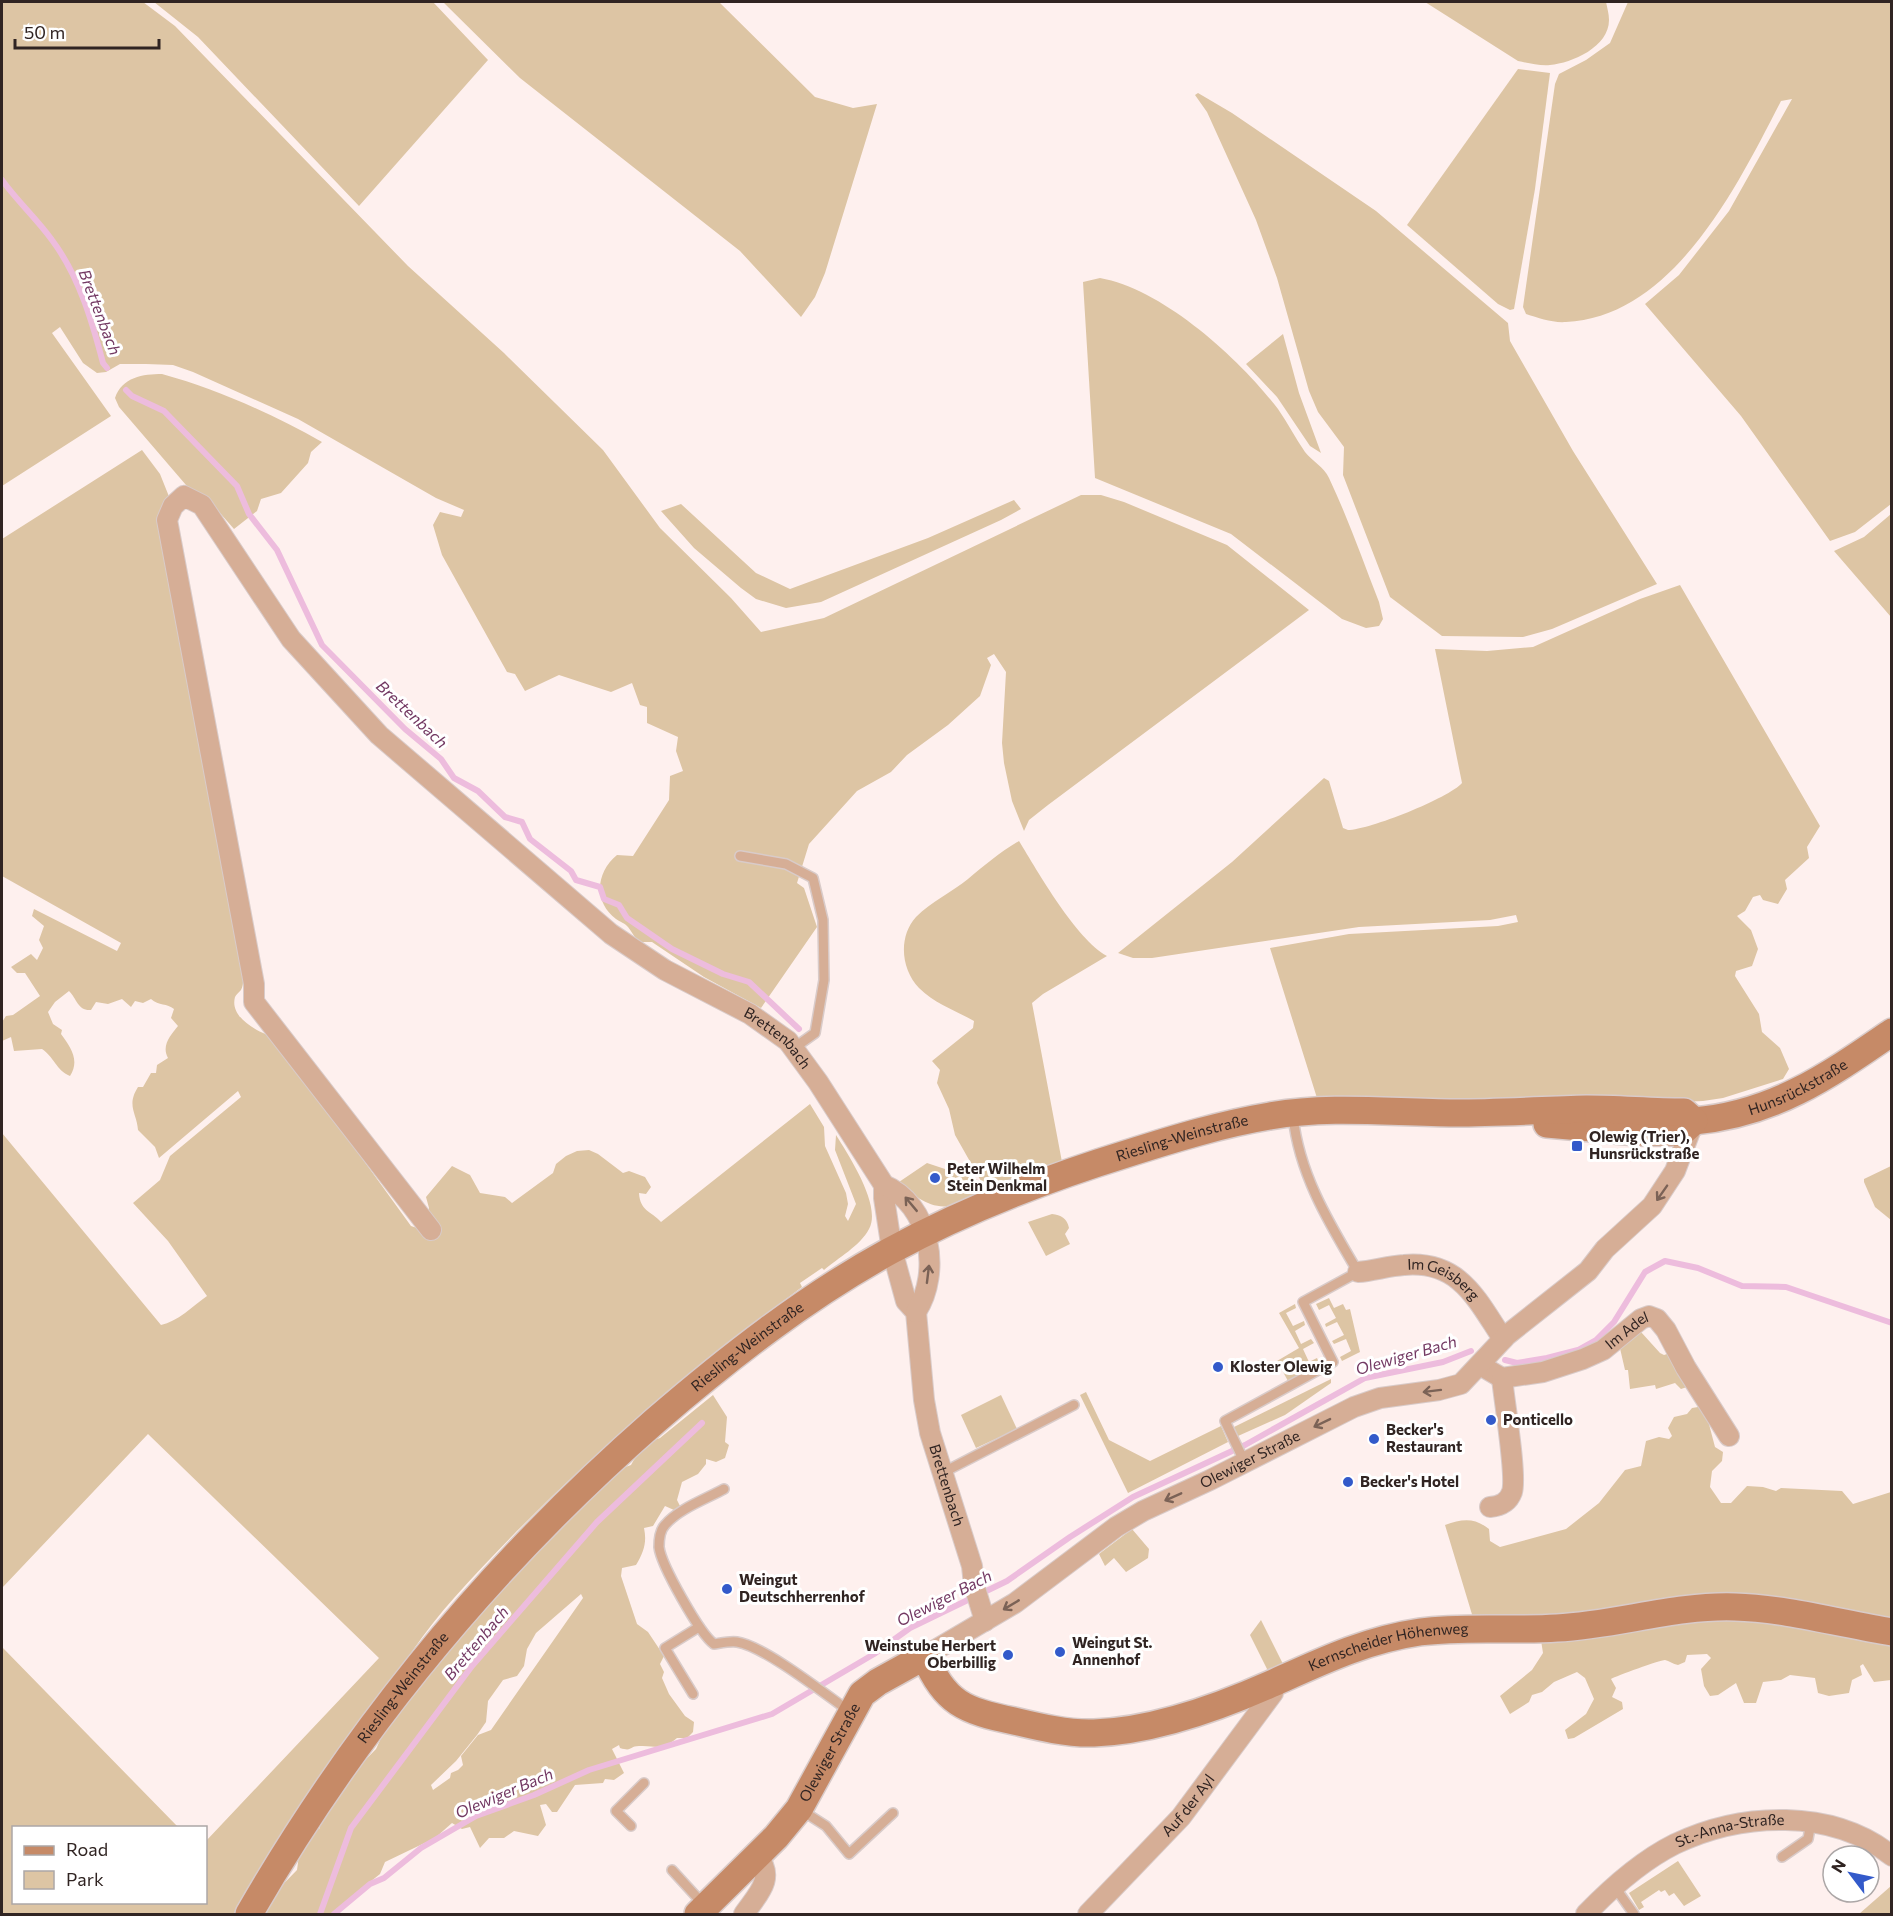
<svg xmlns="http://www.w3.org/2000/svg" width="1893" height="1916" font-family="Commissioner,sans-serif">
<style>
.green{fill:#ddc5a4;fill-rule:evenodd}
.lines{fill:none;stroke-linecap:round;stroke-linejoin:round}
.stream{stroke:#edbcdd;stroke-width:6}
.lane-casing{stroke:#d9cbc9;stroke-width:12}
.street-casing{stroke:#d9cbc9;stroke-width:22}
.secondary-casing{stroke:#d9cbc9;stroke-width:30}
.lane{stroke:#d6ae96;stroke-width:9}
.street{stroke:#d6ae96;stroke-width:20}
.secondary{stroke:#c68a67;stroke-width:27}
.oneway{stroke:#7b6256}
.poi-dot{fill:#335aca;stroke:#fff;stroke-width:2}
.labels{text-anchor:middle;stroke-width:6;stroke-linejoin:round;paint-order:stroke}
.street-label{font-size:15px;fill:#302422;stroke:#fff}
.poi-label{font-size:15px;font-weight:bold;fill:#302422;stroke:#fff;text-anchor:start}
.water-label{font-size:16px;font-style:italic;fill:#733963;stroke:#fff}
</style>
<rect width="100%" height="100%" fill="#fef0ee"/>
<g class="green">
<path d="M 2,2 L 143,2 L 175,26 L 408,266 L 504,353 L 603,450 L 660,528 L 731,598 L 761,632 L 824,618 L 1081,495 L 1101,495 L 1124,502 L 1227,545 L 1309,610 L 1048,805 L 1029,820 L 1024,831 L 1012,801 L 1004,763 L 1002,743 L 1006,672 L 994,654 L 987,658 L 991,665 L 980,696 L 948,725 L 907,755 L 891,772 L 857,791 L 809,844 L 797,883 L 804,888 L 817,927 L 761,1008 L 704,977 L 652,942 L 639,942 C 634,937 632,932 628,927 C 625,923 620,922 616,919 C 593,902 596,872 617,855 L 633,856 L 669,800 L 670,776 L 683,771 L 676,751 L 678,737 L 647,723 L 647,707 L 640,705 L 632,683 L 611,692 L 559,675 L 525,691 L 515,674 L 507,672 L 442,555 L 433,525 L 440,512 L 461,517 L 464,510 L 436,498 L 298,419 L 193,372 L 173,365 L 146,364 L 120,364 L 106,372 L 97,373 L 83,363 L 60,327 L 52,333 L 111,416 L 2,486 Z"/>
<path d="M 154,2 L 433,2 L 488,60 L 359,206 L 198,37 Z"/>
<path d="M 443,2 L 719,2 L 815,97 L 853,108 L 877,104 L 825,273 L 815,297 L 801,317 L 740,251 L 520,78 Z"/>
<path d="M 1425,2 L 1606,2 C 1607,7 1609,14 1609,20 C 1609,47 1572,63 1550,65 C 1540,66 1528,63 1518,61 Z"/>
<path d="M 1628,2 L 1891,2 L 1891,504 L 1855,532 L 1830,541 L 1741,416 L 1645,304 L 1679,275 L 1729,211 L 1792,99 L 1781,101 C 1738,184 1674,317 1566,322 C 1552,323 1539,318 1526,314 L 1523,307 L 1555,84 L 1559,74 L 1586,60 L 1610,43 Z"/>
<path d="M 1518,69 L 1550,73 L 1535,189 L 1514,309 L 1510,310 L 1498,304 L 1407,225 Z"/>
<path d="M 1198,93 L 1232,113 L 1376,211 L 1508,323 L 1510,341 L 1573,451 L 1657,584 L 1552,629 L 1523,637 L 1442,636 L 1390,597 L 1343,475 L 1344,447 L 1318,412 L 1309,391 L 1277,278 L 1256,220 L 1207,112 L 1195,95 Z"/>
<path d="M 1100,278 C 1163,289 1240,359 1278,409 C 1288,423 1295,438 1305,452 C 1312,461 1324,467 1329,478 C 1348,518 1363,561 1379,602 L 1383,619 L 1379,626 L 1366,628 L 1342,619 L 1231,534 L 1095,478 L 1083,282 Z"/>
<path d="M 1283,334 L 1299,393 L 1321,453 L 1310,446 L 1277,397 L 1246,364 Z"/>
<path d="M 162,374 C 217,389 272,414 322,442 L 311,452 L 308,463 L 281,493 L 261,499 L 257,511 L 234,529 L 206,497 L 192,492 L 119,407 L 115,398 C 122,377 143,374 162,374 Z"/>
<path d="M 142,450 L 160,474 L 170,499 L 243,971 C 243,977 244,985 241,990 C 239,992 236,995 235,997 C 229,1019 261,1033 275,1038 L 411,1226 L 423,1230 L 429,1208 L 426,1197 L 452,1166 L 470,1175 L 480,1193 L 505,1197 L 512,1203 L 553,1173 L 556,1164 L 566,1156 L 577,1151 L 589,1150 L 598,1154 L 623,1173 L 629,1171 L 645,1177 L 651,1187 L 646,1194 L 639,1193 C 640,1211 651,1211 661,1222 L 810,1104 L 824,1127 L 825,1146 L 846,1193 L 848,1204 L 845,1216 L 848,1221 L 856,1204 L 835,1150 L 836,1135 C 849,1156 882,1206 869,1229 C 860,1246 838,1258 824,1270 L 822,1268 L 800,1283 L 802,1287 C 677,1379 558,1482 454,1598 C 425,1630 401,1668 375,1703 C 325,1772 276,1840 234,1914 L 2,1914 L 2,1647 L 178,1827 L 14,1828 L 14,1902 L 206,1902 L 206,1841 L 379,1658 L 148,1434 L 2,1588 L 2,1133 L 161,1325 C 177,1322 193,1306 207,1296 L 168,1241 L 133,1203 L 160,1180 L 170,1156 L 241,1097 L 238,1091 L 159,1158 L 155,1147 L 138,1130 C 137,1113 126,1106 138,1087 L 143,1087 L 151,1073 L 156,1073 L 157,1065 L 168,1058 C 161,1045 171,1035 178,1026 L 171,1018 L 174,1009 C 167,1003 159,1006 151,999 L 143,1003 L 135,1001 L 131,1007 L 122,999 L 108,1004 L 96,1002 L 91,1010 C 78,1011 77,999 69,991 L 55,1002 L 48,1012 L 53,1024 L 62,1030 L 61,1034 C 71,1048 80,1060 70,1076 C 56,1070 54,1057 42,1049 L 14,1051 L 11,1037 L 2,1041 L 2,1022 L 6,1016 L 13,1015 L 40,996 L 25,973 L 17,973 L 11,967 L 31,954 L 37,960 L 43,948 L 39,940 L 44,926 L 32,916 L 34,909 L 117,951 L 121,943 L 2,876 L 2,539 Z"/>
<path d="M 1014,500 L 1021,509 L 1001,520 L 821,602 L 786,608 L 756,599 L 741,588 L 694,548 L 661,511 L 681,504 L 756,573 L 790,589 L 928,538 Z"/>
<path d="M 1891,514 L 1891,617 L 1834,551 L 1864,537 Z"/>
<path d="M 1680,585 L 1820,826 L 1807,847 L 1809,858 L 1785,880 L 1787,889 L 1778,904 L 1763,900 L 1760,895 L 1753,897 L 1745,911 L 1737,916 L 1751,930 L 1758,949 L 1752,966 L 1736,971 L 1735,976 L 1759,1014 L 1762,1032 L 1780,1048 L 1789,1069 L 1783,1079 L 1723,1098 L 1703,1101 L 1680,1102 L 1638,1097 L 1634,1103 L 1317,1098 L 1270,948 L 1349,934 L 1498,926 L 1518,922 L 1516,915 L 1490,920 L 1359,927 L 1152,958 L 1133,958 L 1118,953 L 1232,862 L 1324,778 L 1329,781 L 1343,828 L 1348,830 C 1369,830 1449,798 1462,783 L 1435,649 L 1487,651 L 1533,647 L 1640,599 Z"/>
<path d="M 1019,841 C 1038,872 1076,939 1107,956 L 1043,994 L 1032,1003 L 1062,1162 L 950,1206 C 928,1209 914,1195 899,1182 L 927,1163 L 981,1181 L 955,1135 L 949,1109 L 937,1083 L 940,1070 L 932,1061 L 973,1028 L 974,1021 C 955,1010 935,1004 919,988 C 901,969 898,937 916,917 C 931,902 952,892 968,879 C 985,865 1000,852 1019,841 Z"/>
<path d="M 1891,1166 L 1891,1220 L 1875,1207 L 1864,1182 L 1864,1179 Z"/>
<path d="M 1052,1214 C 1061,1215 1067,1218 1069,1228 L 1065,1234 L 1070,1244 L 1046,1256 L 1028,1222 Z"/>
<path d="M 1329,1298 L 1334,1308 L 1343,1304 L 1346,1310 L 1350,1309 L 1360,1352 L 1342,1361 L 1340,1357 L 1351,1351 L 1346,1339 L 1334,1344 L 1332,1341 L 1344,1335 L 1337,1322 L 1326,1327 L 1325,1324 L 1336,1318 L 1329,1305 L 1319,1310 L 1316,1304 Z"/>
<path d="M 1295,1304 L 1296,1308 L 1286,1313 L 1293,1326 L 1304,1321 L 1305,1325 L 1295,1331 L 1301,1344 L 1311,1339 L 1314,1343 L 1303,1349 L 1309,1362 L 1317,1358 L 1319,1363 L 1288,1381 L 1277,1361 L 1299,1348 L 1279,1313 Z"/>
<path d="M 1641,1332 L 1660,1353 L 1664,1355 L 1673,1352 L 1687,1387 L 1681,1389 L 1675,1383 L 1656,1389 L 1655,1385 L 1630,1389 L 1628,1370 L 1625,1370 L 1619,1344 Z"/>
<path d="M 1331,1379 L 1331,1383 L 1285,1415 L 1238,1436 L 1234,1427 Z"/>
<path d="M 1086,1392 L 1109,1440 L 1150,1461 L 1221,1426 L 1228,1442 L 1128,1493 L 1080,1395 Z"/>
<path d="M 713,1395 L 727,1417 L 725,1442 L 729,1445 L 725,1458 L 716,1462 L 706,1459 L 706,1464 L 698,1474 L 682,1482 L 677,1500 L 681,1508 L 674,1510 L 665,1506 L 653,1526 L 644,1528 C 647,1542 644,1552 636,1565 L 622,1568 L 621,1576 L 637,1624 L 648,1632 L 664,1656 L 660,1664 L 664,1672 L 662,1678 L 669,1694 L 685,1716 L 694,1722 L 693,1732 L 687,1738 L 677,1738 C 660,1752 657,1745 639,1746 C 629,1746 633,1752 620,1748 L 619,1745 L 612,1749 L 624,1773 L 614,1780 L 605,1779 L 603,1783 L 575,1785 L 557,1812 L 552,1812 L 546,1804 L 540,1805 L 546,1825 L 538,1836 L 514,1831 L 504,1838 L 489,1838 L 480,1848 L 470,1827 L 462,1829 L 452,1823 L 435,1838 L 385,1862 L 380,1874 L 345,1902 L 337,1914 L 254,1914 L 297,1870 L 300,1848 L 308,1836 L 320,1828 L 320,1821 L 343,1783 L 376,1749 L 382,1736 L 432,1666 L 609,1473 L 631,1465 C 637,1454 647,1442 660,1438 ZM 581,1594 L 583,1598 L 491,1730 L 478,1735 L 461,1756 L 463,1765 L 458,1770 L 451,1773 L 450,1778 L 433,1790 L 431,1785 L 456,1761 L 477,1735 L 486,1722 L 488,1701 L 503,1680 L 517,1676 L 524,1666 L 527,1649 L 536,1633 Z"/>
<path d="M 1001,1395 L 1017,1429 L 976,1448 L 961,1415 Z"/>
<path d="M 1698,1407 L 1705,1409 L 1715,1447 L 1723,1452 L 1722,1461 L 1712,1471 L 1710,1487 L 1721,1503 L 1731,1503 L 1747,1486 L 1763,1487 L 1776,1491 L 1781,1488 L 1842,1491 L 1853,1504 L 1891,1492 L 1891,1680 L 1874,1682 L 1863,1664 L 1860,1666 L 1862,1675 L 1852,1680 L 1849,1693 L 1829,1696 L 1818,1693 L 1815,1678 L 1790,1675 L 1781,1680 L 1763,1682 L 1756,1703 L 1744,1703 L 1736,1683 L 1718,1695 L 1710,1696 L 1704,1686 L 1701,1669 L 1711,1658 L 1707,1654 L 1687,1655 L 1685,1662 L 1678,1665 C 1673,1664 1669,1661 1665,1660 C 1660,1660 1616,1676 1611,1679 L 1616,1688 L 1612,1697 L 1622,1702 L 1623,1709 L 1574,1738 L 1568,1739 L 1565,1730 L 1586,1714 L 1594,1699 L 1585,1678 L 1577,1672 L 1554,1682 L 1542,1692 L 1532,1695 L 1529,1702 L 1510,1714 L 1500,1696 L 1532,1670 L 1543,1653 L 1540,1634 L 1474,1621 L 1445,1525 C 1462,1519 1474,1517 1489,1529 L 1490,1541 L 1500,1547 L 1566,1529 L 1599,1503 L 1625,1470 L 1641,1466 L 1646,1441 L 1659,1437 L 1669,1439 L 1672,1436 L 1668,1428 L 1674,1417 L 1687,1414 L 1692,1408 Z"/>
<path d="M 1132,1529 L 1149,1549 L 1148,1558 L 1126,1572 L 1114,1558 L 1105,1566 L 1099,1554 Z"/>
<path d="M 1261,1620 L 1285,1668 L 1270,1675 L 1250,1635 Z"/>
<path d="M 1678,1861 L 1701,1896 L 1684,1906 L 1674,1893 L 1669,1896 L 1665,1890 L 1661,1892 L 1659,1890 L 1641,1902 L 1644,1907 L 1639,1910 L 1629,1893 Z"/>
<path d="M 1891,1886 L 1891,1914 L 1858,1914 L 1859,1914 Z"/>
</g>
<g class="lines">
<g class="stream">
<path d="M 2,180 C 17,201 37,219 52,240 C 79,276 92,321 103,363 L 107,368"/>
<path d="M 126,390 L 132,396 L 164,411 L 237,486 L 249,514 L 277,550 L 322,645 L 405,729 L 441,759 L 454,778 L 478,791 L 505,817 L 522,822 L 530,839 L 571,871 L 576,880 L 600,887 L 604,899 L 619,905 L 627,918 L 672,949 L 723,974 L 749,982 L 799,1029"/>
<path d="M 1505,1360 L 1517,1363 L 1547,1358 L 1578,1350 L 1596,1340 L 1614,1322 L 1645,1272 L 1665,1261 L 1698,1268 L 1742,1286 L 1786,1287 L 1892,1323"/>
<path d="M 320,1914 L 351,1828 L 472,1666 L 597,1522 L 702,1423"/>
<path d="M 334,1914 L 370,1884 L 384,1878 L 421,1848 L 476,1816 L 534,1795 L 589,1770 L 772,1714 L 874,1654 L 910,1628 L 1007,1581 L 1070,1537 L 1133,1497 L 1245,1445 L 1365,1378 L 1443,1362 L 1471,1351"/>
</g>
<g class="lane-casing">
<g id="lane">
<path d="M 740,856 L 786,864 L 813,878 L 823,920 L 824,980 L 815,1033 L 794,1048"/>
<path d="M 1245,1463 L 1225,1421 L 1333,1362 L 1303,1302 L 1358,1272 C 1329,1223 1299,1174 1293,1116"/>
<path d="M 942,1473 L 1074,1405"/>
<path d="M 724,1489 C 706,1499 678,1509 665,1525 C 660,1530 659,1541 659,1547 C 661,1565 700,1634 714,1644 C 721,1643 730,1641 737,1642 C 764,1646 825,1694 849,1711"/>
<path d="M 693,1694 L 665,1648 L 699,1627"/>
<path d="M 801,1810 L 826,1826 L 849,1854 L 893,1813"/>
<path d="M 631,1826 L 616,1811 L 644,1783"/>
<path d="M 1782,1857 L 1808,1839 L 1811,1822"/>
<path d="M 672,1870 L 704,1905"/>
<path d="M 1614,1886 L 1634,1914"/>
</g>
</g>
<g class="street-casing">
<g id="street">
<path id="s1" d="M 884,1185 L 884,1198 L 892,1250 L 906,1301 L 916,1312 L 924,1400 L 930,1433 L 972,1566 L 974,1585 L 985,1621"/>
<path id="s2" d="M 431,1230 L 254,1002 L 254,984 L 167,520 L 173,506 L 184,496 L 202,505 L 291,639 L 379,735 L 611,934 L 665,970 L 750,1014 L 788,1041 L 818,1082 L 884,1185 C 930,1204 942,1272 916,1312"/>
<path id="s3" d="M 1358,1272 C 1373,1271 1388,1266 1404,1265 C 1460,1260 1477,1300 1503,1339"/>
<path id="s4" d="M 1480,1365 L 1502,1378 L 1543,1372 L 1583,1359 L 1603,1350 L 1641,1319 L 1649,1316 L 1657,1319 L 1666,1330 L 1686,1368 L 1729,1436"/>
<path d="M 1490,1507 C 1500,1506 1508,1503 1512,1492 C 1517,1476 1504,1400 1502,1378"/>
<path id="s5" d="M 925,1656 L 1015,1603 L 1116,1527 L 1143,1511 L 1210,1480 L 1354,1407 L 1380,1398 L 1439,1390 L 1461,1384 L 1507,1335 L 1588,1271 L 1605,1249 L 1652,1206 L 1675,1171 L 1694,1121"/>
<path d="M 744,1914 C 758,1894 776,1878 757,1856"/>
<path id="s6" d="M 1088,1914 L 1181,1817 L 1273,1693 L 1271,1684"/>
<path id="s7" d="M 1586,1914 C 1612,1887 1641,1861 1675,1844 C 1742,1812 1832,1808 1892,1856"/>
</g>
</g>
<g class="secondary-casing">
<g id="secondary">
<path id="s8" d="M 1694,1121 C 1774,1114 1828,1076 1892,1032"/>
<path d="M 1547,1124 L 1637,1132 L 1682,1132 L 1694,1121"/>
<path id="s9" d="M 249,1914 C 356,1728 494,1562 655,1421 C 728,1358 806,1297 890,1251 C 965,1210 1045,1179 1126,1154 C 1173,1139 1222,1124 1270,1116 C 1332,1105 1393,1113 1455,1113 C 1499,1113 1543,1110 1587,1109 C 1619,1109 1651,1112 1684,1112 L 1694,1121"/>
<path id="s10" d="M 698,1914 L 776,1837 L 799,1809 L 862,1694 L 878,1682 L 925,1656 C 944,1703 965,1711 1014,1721 C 1039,1727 1068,1734 1094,1733 C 1154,1731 1217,1708 1271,1684 C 1320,1662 1365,1640 1420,1632 C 1465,1626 1511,1631 1557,1628 C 1617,1625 1675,1605 1735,1607 C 1783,1608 1843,1624 1892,1632"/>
</g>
</g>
<use href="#lane" class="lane"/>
<use href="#street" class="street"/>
<use href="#secondary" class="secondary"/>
</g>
<defs><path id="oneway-shaft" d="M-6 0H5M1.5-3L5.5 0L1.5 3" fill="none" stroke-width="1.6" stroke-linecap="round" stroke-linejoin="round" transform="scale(1.5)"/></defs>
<g class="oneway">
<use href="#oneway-shaft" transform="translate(1662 1193) rotate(125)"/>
<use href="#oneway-shaft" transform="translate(911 1204) rotate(-130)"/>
<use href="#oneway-shaft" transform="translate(928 1274) rotate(-83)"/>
<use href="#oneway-shaft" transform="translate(1432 1391) rotate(173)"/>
<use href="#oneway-shaft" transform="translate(1322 1423) rotate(154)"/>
<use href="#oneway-shaft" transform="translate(1173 1497) rotate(156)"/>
<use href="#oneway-shaft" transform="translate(1011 1605) rotate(149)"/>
</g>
<g class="poi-dot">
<rect x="1571" y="1140" width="12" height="12" rx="3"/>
<circle cx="935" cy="1178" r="6"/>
<circle cx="1218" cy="1367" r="6"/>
<circle cx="1491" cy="1420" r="6"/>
<circle cx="1374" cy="1439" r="6"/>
<circle cx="1348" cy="1482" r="6"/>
<circle cx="727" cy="1589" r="6"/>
<circle cx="1060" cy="1652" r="6"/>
<circle cx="1008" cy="1655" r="6"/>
</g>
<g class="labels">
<g class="street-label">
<text dy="5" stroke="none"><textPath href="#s2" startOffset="1623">Brettenbach</textPath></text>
<text dy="5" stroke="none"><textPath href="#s8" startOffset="110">Hunsrückstraße</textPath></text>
<text dy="5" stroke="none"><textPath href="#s9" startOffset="1246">Riesling-Weinstraße</textPath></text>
<text dy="5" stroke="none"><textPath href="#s3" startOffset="90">Im Geisberg</textPath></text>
<text dy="5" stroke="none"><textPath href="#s4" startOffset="162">Im Adel</textPath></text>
<text dy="5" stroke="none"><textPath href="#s9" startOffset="760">Riesling-Weinstraße</textPath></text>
<text dy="5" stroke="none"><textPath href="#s5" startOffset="381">Olewiger Straße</textPath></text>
<text dy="5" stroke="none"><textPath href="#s1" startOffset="310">Brettenbach</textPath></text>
<text dy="5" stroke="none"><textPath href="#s10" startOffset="858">Kernscheider Höhenweg</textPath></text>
<text dy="5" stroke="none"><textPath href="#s9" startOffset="274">Riesling-Weinstraße</textPath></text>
<text dy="5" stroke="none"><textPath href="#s10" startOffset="210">Olewiger Straße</textPath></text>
<text dy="5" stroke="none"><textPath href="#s6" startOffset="148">Auf der Ayl</textPath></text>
<text dy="5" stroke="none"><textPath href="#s7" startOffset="171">St.-Anna-Straße</textPath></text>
</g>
<g class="poi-label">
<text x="1589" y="1142">Olewig (Trier),<tspan x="1589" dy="17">Hunsrückstraße</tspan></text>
<text x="947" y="1174">Peter Wilhelm<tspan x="947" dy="17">Stein Denkmal</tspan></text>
<text x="1230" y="1372">Kloster Olewig</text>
<text x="1503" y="1425">Ponticello</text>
<text x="1386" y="1435">Becker's<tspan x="1386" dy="17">Restaurant</tspan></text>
<text x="1360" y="1487">Becker's Hotel</text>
<text x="739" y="1585">Weingut<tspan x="739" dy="17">Deutschherrenhof</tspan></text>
<text x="1072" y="1648">Weingut St.<tspan x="1072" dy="17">Annenhof</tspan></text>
<text x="996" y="1651" text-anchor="end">Weinstube Herbert<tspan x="996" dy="17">Oberbillig</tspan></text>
</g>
<g class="water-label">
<text transform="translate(100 312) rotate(69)" y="6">Brettenbach</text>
<text transform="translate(412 714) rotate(43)" y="6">Brettenbach</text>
<text transform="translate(1406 1355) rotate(-16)" y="6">Olewiger Bach</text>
<text transform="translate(944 1598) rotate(-27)" y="6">Olewiger Bach</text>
<text transform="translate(476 1643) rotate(-50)" y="6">Brettenbach</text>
<text transform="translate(504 1793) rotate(-23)" y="6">Olewiger Bach</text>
</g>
</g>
<rect width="1893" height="1916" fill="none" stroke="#302422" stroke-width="6"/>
<rect x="12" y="1826" width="195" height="78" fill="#ffffff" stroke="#aca7a7" stroke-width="1.5"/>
<rect x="24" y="1846" width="30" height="9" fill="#c68a67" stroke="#aca7a7" stroke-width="1.5"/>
<text x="66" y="1856" font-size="18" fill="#302422">Road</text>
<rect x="24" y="1871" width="30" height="18" fill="#ddc5a4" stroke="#aca7a7" stroke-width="1.5"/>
<text x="66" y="1886" font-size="18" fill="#302422">Park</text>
<g transform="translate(1851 1874) rotate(302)"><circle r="28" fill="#ffffff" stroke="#aca7a7" stroke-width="1.5"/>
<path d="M0-4.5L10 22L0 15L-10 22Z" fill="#335aca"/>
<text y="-9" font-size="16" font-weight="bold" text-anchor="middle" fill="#302422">N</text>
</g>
<path d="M15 39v9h144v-9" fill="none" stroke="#302422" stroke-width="3"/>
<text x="24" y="39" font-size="18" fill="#302422" stroke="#ffffff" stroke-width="4.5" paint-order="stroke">50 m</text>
</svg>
